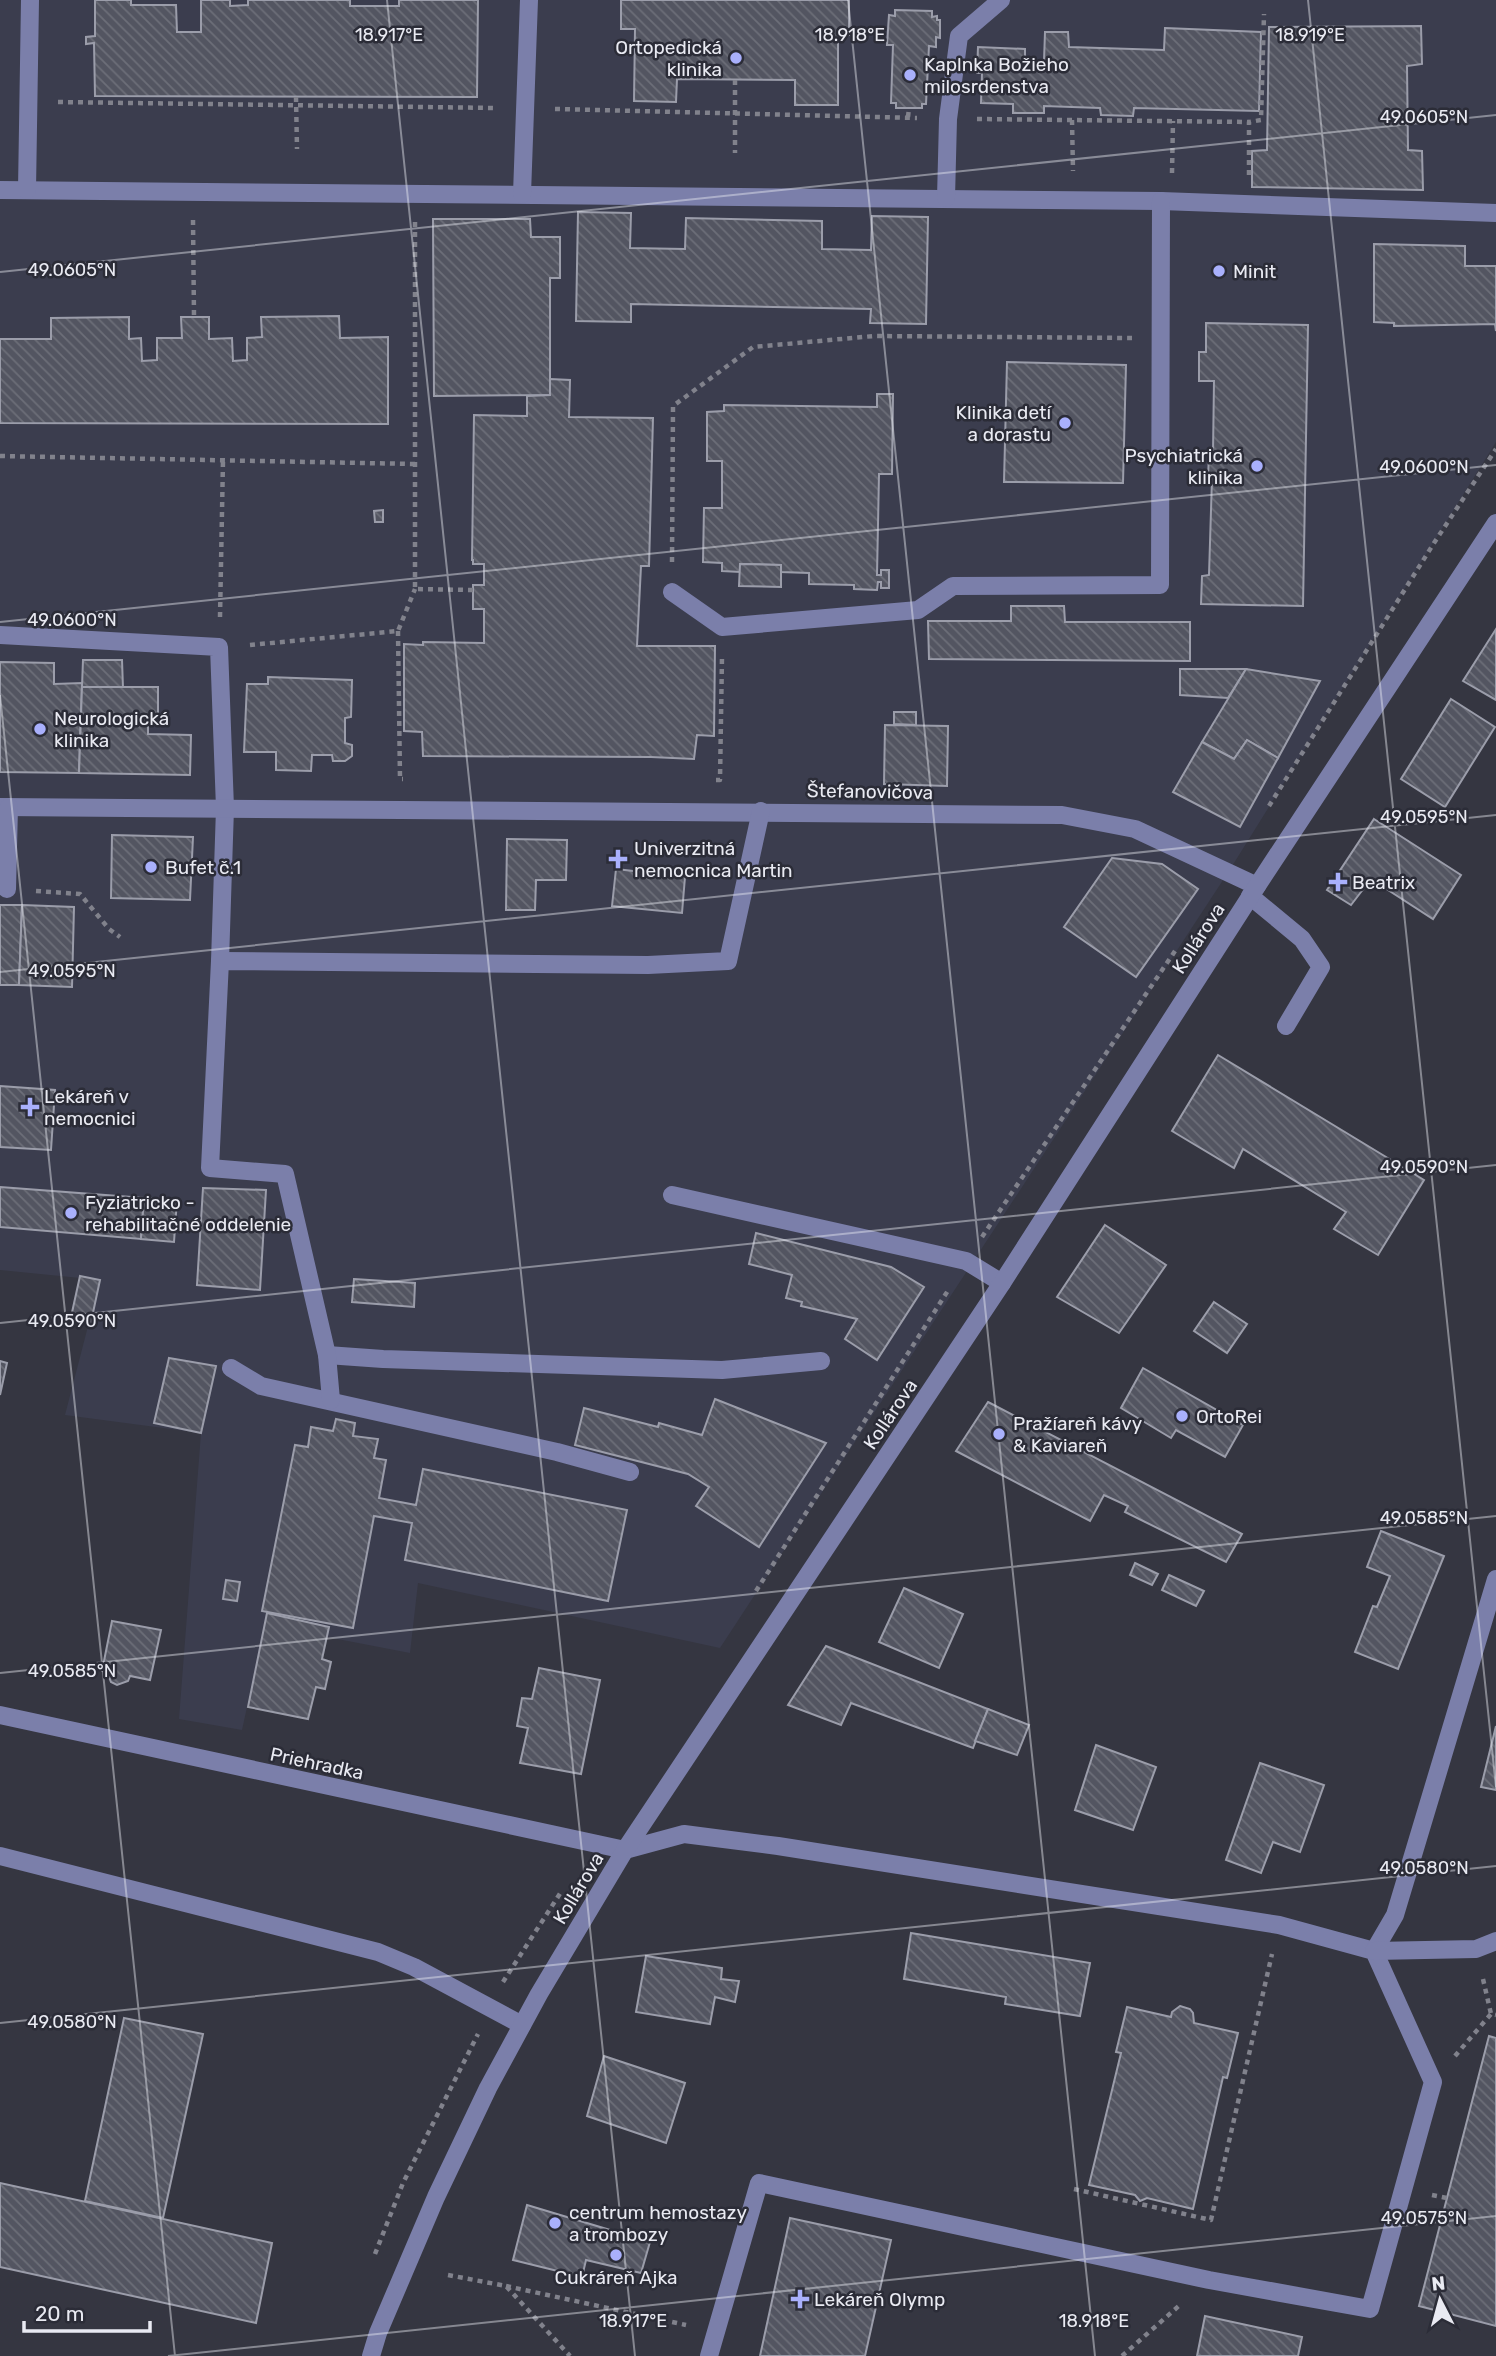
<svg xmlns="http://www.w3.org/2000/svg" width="1496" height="2356" font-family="Rubik,sans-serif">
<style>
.built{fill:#3b3d4e}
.building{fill:url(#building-back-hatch);stroke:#9b9daa;stroke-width:2}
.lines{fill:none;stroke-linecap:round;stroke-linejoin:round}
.path{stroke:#81828c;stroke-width:4.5;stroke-dasharray:5 5;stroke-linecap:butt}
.minor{stroke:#7b7faa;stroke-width:18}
.ticks{fill:none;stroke:#e9eaf2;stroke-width:2;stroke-opacity:0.45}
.poi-dot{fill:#a9b0fc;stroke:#2b2c37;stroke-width:2.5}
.labels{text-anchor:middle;stroke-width:5;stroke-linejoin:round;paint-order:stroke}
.poi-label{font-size:19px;fill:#e9eaf2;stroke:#2b2c37;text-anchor:start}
.street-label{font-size:19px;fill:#e9eaf2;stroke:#2b2c37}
.ticks-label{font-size:18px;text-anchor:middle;fill:#e9eaf2;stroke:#2b2c37;stroke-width:5;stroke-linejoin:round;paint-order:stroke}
</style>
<defs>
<pattern id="building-back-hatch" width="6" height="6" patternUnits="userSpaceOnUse" patternTransform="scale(1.75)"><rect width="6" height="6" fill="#535561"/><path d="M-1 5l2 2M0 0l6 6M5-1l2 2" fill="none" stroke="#6c6e78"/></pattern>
</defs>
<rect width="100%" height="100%" fill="#353641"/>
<path class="built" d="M 0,0 L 1496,0 L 1496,442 L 1229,871 L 720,1648 L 418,1583 L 410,1653 L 265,1625 L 242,1730 L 179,1719 L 201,1433 L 65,1415 L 100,1280 L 0,1270 Z"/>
<g class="building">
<path d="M 95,0 L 131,0 L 131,5 L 176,5 L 177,32 L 201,32 L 201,0 L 230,0 L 230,6 L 248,5 L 248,0 L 350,0 L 350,6 L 399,6 L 399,0 L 478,0 L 477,97 L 95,96 L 94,43 L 86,44 L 86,37 L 95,36 Z"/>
<path d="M 621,0 L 849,0 L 849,35 L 838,36 L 838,105 L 795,105 L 795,80 L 677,79 L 676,102 L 634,101 L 635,29 L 621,29 Z"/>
<path d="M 895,10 L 932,11 L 932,17 L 937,16 L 937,20 L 940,20 L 940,38 L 936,37 L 936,47 L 929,46 L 926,104 L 922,104 L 922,108 L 896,108 L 896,103 L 891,103 L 893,45 L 887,45 L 889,15 L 895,16 Z"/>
<path d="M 1421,26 L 1422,64 L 1407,66 L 1408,150 L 1422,151 L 1423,190 L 1252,187 L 1252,151 L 1267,150 L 1269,27 Z"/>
<path d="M 1165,28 L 1261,32 L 1259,111 L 1134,108 L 1133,116 L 1101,115 L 1100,108 L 1044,106 L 1044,113 L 1013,113 L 1013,104 L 981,103 L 982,73 L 977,73 L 978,47 L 1025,49 L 1025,62 L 1044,61 L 1045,32 L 1068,32 L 1069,47 L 1164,50 Z"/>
<path d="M 578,212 L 631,213 L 630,248 L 685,249 L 686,218 L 822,221 L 822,249 L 871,250 L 872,216 L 928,217 L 926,324 L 870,323 L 871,309 L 631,304 L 631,322 L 576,321 Z"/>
<path d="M 433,219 L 530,219 L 531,237 L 560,237 L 560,278 L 550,278 L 550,395 L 434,396 Z"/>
<path d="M 1374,244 L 1465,246 L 1465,266 L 1496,266 L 1496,331 L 1495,324 L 1394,326 L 1394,323 L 1374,322 Z"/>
<path d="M 339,316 L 340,338 L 388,337 L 388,424 L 0,423 L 0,339 L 51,339 L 51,318 L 129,317 L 129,339 L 141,338 L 142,361 L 157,360 L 157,338 L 182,338 L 181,317 L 209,317 L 209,339 L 232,338 L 233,361 L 247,360 L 247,338 L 262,337 L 261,317 Z"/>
<path d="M 1206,323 L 1308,325 L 1303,606 L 1201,604 L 1202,576 L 1209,575 L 1212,478 L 1208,479 L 1209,453 L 1213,453 L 1214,381 L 1199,381 L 1199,352 L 1206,352 Z"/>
<path d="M 1007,362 L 1126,365 L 1123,483 L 1004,482 Z"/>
<path d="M 550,379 L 570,380 L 569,417 L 653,418 L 649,566 L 641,566 L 637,646 L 715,646 L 714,736 L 697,735 L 694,759 L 651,757 L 423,756 L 422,732 L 404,731 L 404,644 L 423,645 L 423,642 L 484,643 L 484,609 L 473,609 L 473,585 L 484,585 L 484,564 L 473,564 L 473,560 L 472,560 L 474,415 L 527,416 L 527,396 L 550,395 Z"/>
<path d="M 877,394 L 893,394 L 892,474 L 879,474 L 877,575 L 881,575 L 881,570 L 889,570 L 889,588 L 881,588 L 881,582 L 878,582 L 877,590 L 854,589 L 854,585 L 809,584 L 809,573 L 781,572 L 781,565 L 740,564 L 740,572 L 722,571 L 722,563 L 703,562 L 704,508 L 722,508 L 722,461 L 707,461 L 707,412 L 724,411 L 724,405 L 877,407 Z"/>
<path d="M 383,510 L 383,522 L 375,522 L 374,511 Z"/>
<path d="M 740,564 L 781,565 L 781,587 L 739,586 Z"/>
<path d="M 1011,606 L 1064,606 L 1065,622 L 1190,622 L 1190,661 L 929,659 L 928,621 L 1011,621 Z"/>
<path d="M 1496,629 L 1496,700 L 1463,681 Z"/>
<path d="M 83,660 L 122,660 L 123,688 L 82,687 Z"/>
<path d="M 0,662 L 54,663 L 54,684 L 82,683 L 79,773 L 0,772 Z"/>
<path d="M 1180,669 L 1246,669 L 1228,698 L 1180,695 Z"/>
<path d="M 1246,669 L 1320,681 L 1278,758 L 1247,740 L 1234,759 L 1202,742 Z"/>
<path d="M 268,677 L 352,680 L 351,717 L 345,718 L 345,743 L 352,745 L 352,756 L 345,761 L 333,761 L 332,755 L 312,755 L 311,771 L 276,770 L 276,752 L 244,752 L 247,684 L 268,684 Z"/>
<path d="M 82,687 L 158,687 L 158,718 L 148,718 L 148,734 L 191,735 L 190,775 L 79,773 Z"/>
<path d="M 1451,699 L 1495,727 L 1445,807 L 1401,779 Z"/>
<path d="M 894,712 L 916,712 L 916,725 L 894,724 Z"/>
<path d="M 885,725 L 948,726 L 947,786 L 884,784 Z"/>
<path d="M 1247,740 L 1278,758 L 1240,827 L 1173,792 L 1202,742 L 1234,759 Z"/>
<path d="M 1374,819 L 1461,875 L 1433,919 L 1371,879 L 1351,905 L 1327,890 Z"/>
<path d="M 112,835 L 193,837 L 190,900 L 111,898 Z"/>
<path d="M 507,839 L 567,840 L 566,880 L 536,880 L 535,910 L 506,910 Z"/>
<path d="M 1112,858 L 1162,864 L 1198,889 L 1136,977 L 1064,927 Z"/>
<path d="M 616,869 L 685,877 L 682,913 L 612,906 Z"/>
<path d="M 0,905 L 22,905 L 19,985 L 0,985 Z"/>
<path d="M 22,905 L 74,907 L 72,987 L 19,985 Z"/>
<path d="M 1218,1055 L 1424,1180 L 1378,1255 L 1334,1229 L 1346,1212 L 1243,1149 L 1234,1168 L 1172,1131 Z"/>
<path d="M 0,1086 L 55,1090 L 51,1150 L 0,1147 Z"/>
<path d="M 0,1187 L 144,1198 L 141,1239 L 0,1227 Z"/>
<path d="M 203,1188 L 266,1190 L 260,1290 L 197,1285 Z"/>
<path d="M 144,1198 L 177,1200 L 174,1242 L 141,1239 Z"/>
<path d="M 1105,1225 L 1166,1265 L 1119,1333 L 1057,1297 Z"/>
<path d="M 756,1233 L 891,1267 L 924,1287 L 877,1360 L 845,1339 L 857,1319 L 801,1306 L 802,1302 L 786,1298 L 792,1275 L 749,1264 Z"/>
<path d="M 80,1276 L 100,1280 L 91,1322 L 71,1317 Z"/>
<path d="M 354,1279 L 415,1283 L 414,1307 L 352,1302 Z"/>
<path d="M 1214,1302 L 1247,1324 L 1227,1353 L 1194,1331 Z"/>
<path d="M 169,1358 L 216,1366 L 201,1433 L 154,1423 Z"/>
<path d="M 0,1361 L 7,1363 L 0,1395 Z"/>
<path d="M 1143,1368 L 1243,1425 L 1225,1457 L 1176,1430 L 1171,1438 L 1121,1408 Z"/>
<path d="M 715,1399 L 826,1443 L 759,1547 L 696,1506 L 709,1487 L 688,1474 L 575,1445 L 584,1408 L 658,1427 L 659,1423 L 702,1435 Z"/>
<path d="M 988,1402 L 1242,1534 L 1226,1562 L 1125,1512 L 1128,1506 L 1104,1495 L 1090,1521 L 956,1451 Z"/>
<path d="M 336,1419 L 355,1423 L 353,1436 L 378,1439 L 374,1458 L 386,1460 L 379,1498 L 416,1505 L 423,1469 L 627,1510 L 608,1601 L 405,1560 L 412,1523 L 374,1516 L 353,1628 L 262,1611 L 295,1445 L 308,1447 L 311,1427 L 333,1431 Z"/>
<path d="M 1381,1531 L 1444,1556 L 1398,1669 L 1355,1652 L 1373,1606 L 1377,1607 L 1390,1576 L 1367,1567 Z"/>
<path d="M 1135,1563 L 1158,1574 L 1152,1585 L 1130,1575 Z"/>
<path d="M 1169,1575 L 1204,1591 L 1196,1606 L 1162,1590 Z"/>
<path d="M 226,1580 L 240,1582 L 237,1601 L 223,1599 Z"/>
<path d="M 904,1588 L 963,1614 L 939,1668 L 879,1642 Z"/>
<path d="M 267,1613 L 329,1627 L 322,1659 L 331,1662 L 325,1689 L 316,1687 L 308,1719 L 248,1707 Z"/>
<path d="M 112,1621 L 161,1630 L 150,1680 L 130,1676 L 128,1681 L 117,1685 L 111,1682 L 107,1672 L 102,1671 Z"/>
<path d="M 826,1646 L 988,1709 L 973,1748 L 851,1703 L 841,1725 L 788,1705 Z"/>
<path d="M 539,1668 L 600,1680 L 581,1774 L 520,1763 L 528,1728 L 517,1726 L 522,1698 L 532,1699 Z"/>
<path d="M 988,1709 L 1029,1725 L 1017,1755 L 975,1741 Z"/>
<path d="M 1496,1726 L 1496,1790 L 1481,1787 Z"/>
<path d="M 1096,1745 L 1156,1767 L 1133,1830 L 1075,1810 Z"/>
<path d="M 1260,1763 L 1324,1785 L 1300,1852 L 1273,1842 L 1261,1873 L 1226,1860 Z"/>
<path d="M 911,1933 L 1090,1963 L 1080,2016 L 1005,2004 L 1006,1997 L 904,1979 Z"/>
<path d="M 646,1956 L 722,1968 L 721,1979 L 739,1981 L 735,2002 L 715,1997 L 710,2024 L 636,2012 Z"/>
<path d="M 1180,2006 L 1190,2009 L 1193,2013 L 1194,2023 L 1238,2033 L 1227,2078 L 1223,2077 L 1193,2209 L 1147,2198 L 1140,2201 L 1135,2195 L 1089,2185 L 1121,2053 L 1116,2052 L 1127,2007 L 1171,2017 L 1172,2012 Z"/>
<path d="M 124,2018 L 203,2034 L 163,2218 L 85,2201 Z"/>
<path d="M 1489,2036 L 1496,2038 L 1496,2326 L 1419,2306 Z"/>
<path d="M 604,2056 L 685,2083 L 666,2143 L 587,2116 Z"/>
<path d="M 0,2183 L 272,2243 L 256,2323 L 0,2267 Z"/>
<path d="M 527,2205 L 650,2242 L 641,2273 L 586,2260 L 582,2277 L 513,2260 Z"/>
<path d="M 790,2218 L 891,2240 L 865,2356 L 760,2356 Z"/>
<path d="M 1205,2316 L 1302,2337 L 1298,2356 L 1197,2356 Z"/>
</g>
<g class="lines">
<g class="path">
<path d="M 735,80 L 735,153"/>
<path d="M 296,97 L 297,149"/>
<path d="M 58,102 L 497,108"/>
<path d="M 555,109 L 917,118"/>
<path d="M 908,117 L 909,108"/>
<path d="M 977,119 L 1249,122"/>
<path d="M 1072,120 L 1073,171"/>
<path d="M 1172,173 L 1173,121"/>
<path d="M 1249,175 L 1249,122 L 1261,120 L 1264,14"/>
<path d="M 193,220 L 194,317"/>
<path d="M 415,222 L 415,589 L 473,590"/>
<path d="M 0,456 L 415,464"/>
<path d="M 672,562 L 673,406 L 753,347 L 874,336 L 1132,338"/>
<path d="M 220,617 L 223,460"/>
<path d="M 398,631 L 400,779 L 403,779"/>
<path d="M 250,645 L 398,631 L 415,589"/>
<path d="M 716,780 L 720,780 L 722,656"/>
<path d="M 1269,806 L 1434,543 L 1496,449"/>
<path d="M 36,891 L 80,894 L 109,929 L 120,937"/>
<path d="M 982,1237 L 1175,951"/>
<path d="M 756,1591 L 949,1289"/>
<path d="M 1483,1979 L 1491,2014 L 1496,2015"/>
<path d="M 503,1982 L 561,1892"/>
<path d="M 1455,2056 L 1491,2014"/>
<path d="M 1074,2189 L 1211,2220 L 1272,1954"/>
<path d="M 1432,2195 L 1447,2198"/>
<path d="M 375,2254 L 403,2183 L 478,2034"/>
<path d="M 448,2275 L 506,2286 L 570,2356"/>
<path d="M 506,2286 L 686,2325"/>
<path d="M 1122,2356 L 1181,2304"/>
</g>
<g class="minor">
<path d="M 0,190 L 1161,201 L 1496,213"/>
<path d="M 27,190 L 30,0"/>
<path d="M 522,194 L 529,0"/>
<path d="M 946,198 L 948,119 L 959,36 L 1001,0"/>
<path d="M 672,592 L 722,627 L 918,610 L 953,586 L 1160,585 L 1161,201"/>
<path d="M 0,635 L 219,647 L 225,808 L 220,961"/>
<path d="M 0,807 L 1062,815 L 1135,829 L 1257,886"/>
<path d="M 7,889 L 9,807"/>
<path d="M 1250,896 L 1302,939 L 1321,967 L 1286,1026"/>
<path d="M 672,1195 L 966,1261 L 1002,1283"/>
<path d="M 327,1355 L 383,1359 L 722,1370 L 821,1361"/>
<path d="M 231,1368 L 261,1386 L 557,1452 L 630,1472"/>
<path d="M 331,1400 L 327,1355 L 285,1174 L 210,1168 L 220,961 L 648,965 L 728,961 L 761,811"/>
<path d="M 0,1715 L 625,1850 L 684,1834 L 778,1846 L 1279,1925 L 1374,1951 L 1433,2082 L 1370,2309 L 1209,2280 L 759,2183 L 709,2356"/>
<path d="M 0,1856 L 378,1952 L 414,1967 L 522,2025"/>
<path d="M 1374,1951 L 1395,1915 L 1496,1579"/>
<path d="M 1374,1951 L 1476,1949 L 1496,1941"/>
<path d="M 371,2356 L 378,2333 L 436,2197 L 488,2088 L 539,1994 L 625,1850 L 1002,1283 L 1257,886 L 1496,523"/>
</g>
</g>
<path class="ticks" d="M 387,0 L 635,2356M 848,0 L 1095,2356M 1308,0 L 1496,1787M 0,272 L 1496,115M 0,622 L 1496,465M 0,695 L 175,2356M 0,972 L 1496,815M 0,1323 L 1496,1165M 0,1673 L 1496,1516M 0,2023 L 1496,1866M 168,2356 L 1496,2216"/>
<g class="poi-dot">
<circle cx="736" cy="58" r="7"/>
<circle cx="910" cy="75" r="7"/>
<circle cx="1219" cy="271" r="7"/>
<circle cx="1065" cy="423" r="7"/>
<circle cx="1257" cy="466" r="7"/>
<circle cx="40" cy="729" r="7"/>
<path d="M614.5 848.5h7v7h7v7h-7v7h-7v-7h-7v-7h7z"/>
<circle cx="151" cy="867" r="7"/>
<path d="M1334.5 871.5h7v7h7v7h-7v7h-7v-7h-7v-7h7z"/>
<path d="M26.5 1096.5h7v7h7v7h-7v7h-7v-7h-7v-7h7z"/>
<circle cx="71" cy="1213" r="7"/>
<circle cx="1182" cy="1416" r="7"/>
<circle cx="999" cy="1434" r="7"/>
<circle cx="555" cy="2223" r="7"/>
<circle cx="616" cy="2255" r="7"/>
<path d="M796.5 2288.5h7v7h7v7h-7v7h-7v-7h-7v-7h7z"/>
</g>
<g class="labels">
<g class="poi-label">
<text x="722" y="54" text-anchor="end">Ortopedická<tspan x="722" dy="22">klinika</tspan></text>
<text x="924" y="71">Kaplnka Božieho<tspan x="924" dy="22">milosrdenstva</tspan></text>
<text x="1233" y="278">Minit</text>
<text x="1051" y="419" text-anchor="end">Klinika detí<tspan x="1051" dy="22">a dorastu</tspan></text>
<text x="1243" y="462" text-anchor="end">Psychiatrická<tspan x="1243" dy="22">klinika</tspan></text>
<text x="54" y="725">Neurologická<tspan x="54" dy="22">klinika</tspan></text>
<text x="634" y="855">Univerzitná<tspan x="634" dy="22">nemocnica Martin</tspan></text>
<text x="165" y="874">Bufet č.1</text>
<text x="1352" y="889">Beatrix</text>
<text x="44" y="1103">Lekáreň v<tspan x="44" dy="22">nemocnici</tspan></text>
<text x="85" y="1209">Fyziatricko -<tspan x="85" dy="22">rehabilitačné oddelenie</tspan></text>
<text x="1196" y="1423">OrtoRei</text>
<text x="1013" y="1430">Pražíareň kávy<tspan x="1013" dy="22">&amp; Kaviareň</tspan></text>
<text x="569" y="2219">centrum hemostazy<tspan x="569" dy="22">a trombozy</tspan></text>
<text x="616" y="2284" text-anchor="middle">Cukráreň Ajka</text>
<text x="814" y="2306">Lekáreň Olymp</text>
</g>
<g class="street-label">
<text transform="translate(870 791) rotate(1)" y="7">Štefanovičova</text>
<text transform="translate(1198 938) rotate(-57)" y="7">Kollárova</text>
<text transform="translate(890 1414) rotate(-56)" y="7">Kollárova</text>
<text transform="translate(317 1763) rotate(12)" y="7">Priehradka</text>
<text transform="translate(578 1888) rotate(-59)" y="7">Kollárova</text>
</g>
</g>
<g class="ticks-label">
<text x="389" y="41">18.917°E</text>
<text x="850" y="41">18.918°E</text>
<text x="1310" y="41">18.919°E</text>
<text x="1424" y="123">49.0605°N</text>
<text x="72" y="276">49.0605°N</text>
<text x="1424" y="473">49.0600°N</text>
<text x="72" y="626">49.0600°N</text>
<text x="1424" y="823">49.0595°N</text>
<text x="72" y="977">49.0595°N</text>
<text x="1424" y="1173">49.0590°N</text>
<text x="72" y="1327">49.0590°N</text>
<text x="1424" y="1524">49.0585°N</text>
<text x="72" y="1677">49.0585°N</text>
<text x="1424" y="1874">49.0580°N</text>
<text x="72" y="2028">49.0580°N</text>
<text x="1424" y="2224">49.0575°N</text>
<text x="633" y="2327">18.917°E</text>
<text x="1094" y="2327">18.918°E</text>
</g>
<g transform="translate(1440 2300) rotate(354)" stroke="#2b2c37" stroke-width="5" paint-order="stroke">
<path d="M0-5L12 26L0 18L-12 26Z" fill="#e9eaf2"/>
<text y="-10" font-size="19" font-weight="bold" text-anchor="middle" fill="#e9eaf2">N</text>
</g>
<path d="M24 2321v10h126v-10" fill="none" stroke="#e9eaf2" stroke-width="3.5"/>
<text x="35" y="2321" font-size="21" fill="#e9eaf2" stroke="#2b2c37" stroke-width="5" paint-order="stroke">20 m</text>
</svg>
